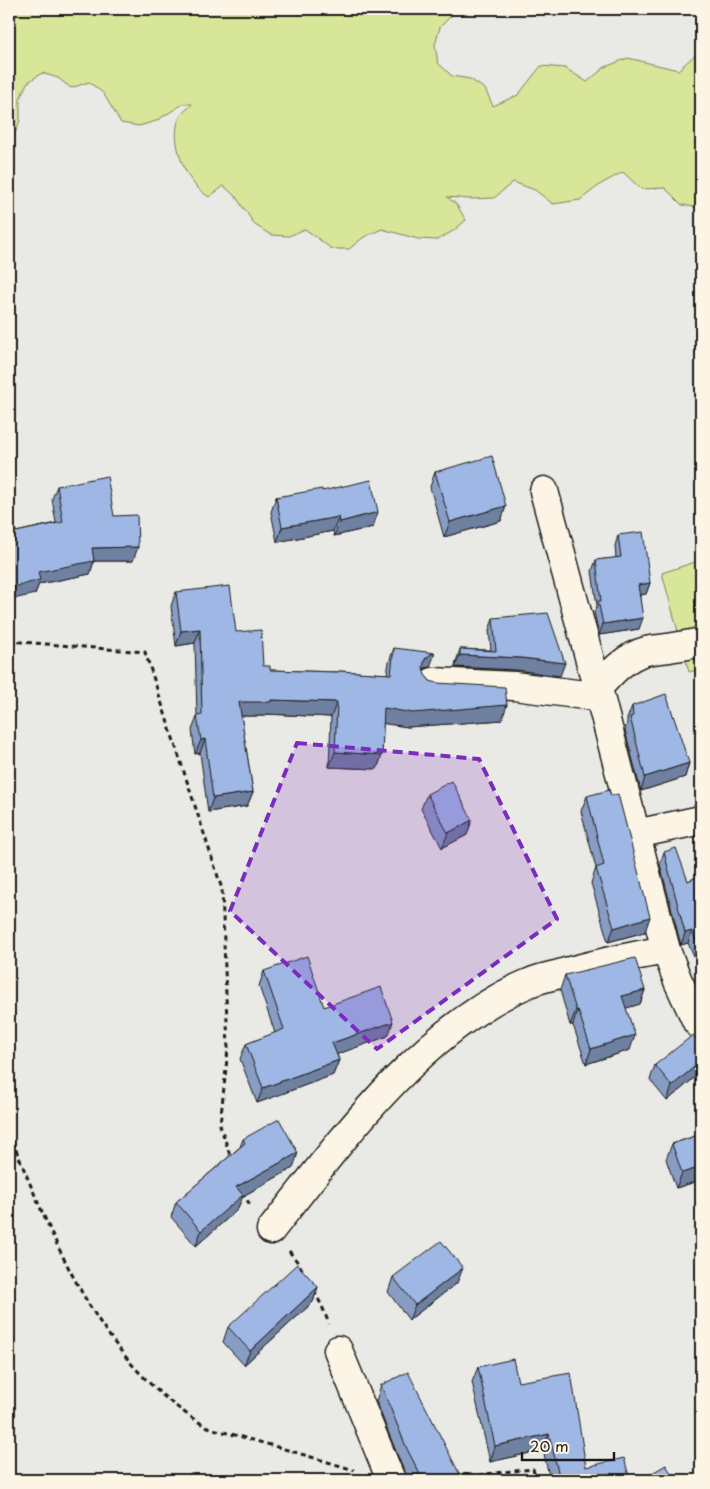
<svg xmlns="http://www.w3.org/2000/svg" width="710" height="1489" font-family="'Playpen Sans',sans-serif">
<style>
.green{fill:#d7e699;stroke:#7a815a}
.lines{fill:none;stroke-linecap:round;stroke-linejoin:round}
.street-casing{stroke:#1c1c1c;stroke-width:31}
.path{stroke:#1c1c1c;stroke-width:3;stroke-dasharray:5 4;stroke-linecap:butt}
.street{stroke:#fcf5e5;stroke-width:28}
.wall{fill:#889dc4;stroke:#1c1c1c}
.shaded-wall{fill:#6f80a0;stroke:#1c1c1c}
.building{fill:#9eb7e4;stroke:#1c1c1c}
.marked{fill:#7b2cbf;fill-opacity:0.2;stroke:#7b2cbf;stroke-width:4;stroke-dasharray:10 6;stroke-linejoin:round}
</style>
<rect width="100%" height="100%" fill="#e9e9e5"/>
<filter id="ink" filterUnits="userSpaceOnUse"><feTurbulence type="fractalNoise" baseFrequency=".02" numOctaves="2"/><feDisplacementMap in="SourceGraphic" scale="10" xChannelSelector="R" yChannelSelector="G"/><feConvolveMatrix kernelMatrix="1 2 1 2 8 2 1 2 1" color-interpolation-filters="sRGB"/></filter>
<g filter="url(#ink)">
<g class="green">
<path d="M 9,9 L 453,9 L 453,14 L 440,27 L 435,45 L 438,63 L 452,76 L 470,79 L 485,89 L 493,106 L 518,95 L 541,66 L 565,68 L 587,82 L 605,67 L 628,58 L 678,70 L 695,55 L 701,40 L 701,208 L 682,205 L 665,188 L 641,189 L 623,172 L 601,184 L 580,200 L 553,204 L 535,190 L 513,182 L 494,198 L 469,199 L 447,197 L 456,204 L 466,220 L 453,231 L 437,240 L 418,239 L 382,229 L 364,237 L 349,249 L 332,249 L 305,229 L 289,236 L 271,235 L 255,225 L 236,197 L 224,186 L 209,197 C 205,194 200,191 197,187 C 182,173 169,133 181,115 C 184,111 190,107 192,104 L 183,104 L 156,121 L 139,126 L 121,123 L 103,93 L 89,82 L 71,88 L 58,78 L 42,73 L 27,83 L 20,99 L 20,120 L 13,139 L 9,145 Z"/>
<path d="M 701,560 L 701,669 L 689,672 L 662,573 Z"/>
</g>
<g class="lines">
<g class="street-casing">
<g id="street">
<path d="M 544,491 L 600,697 L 666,950 L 678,981 L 697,1022 L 701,1027"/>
<path d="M 433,682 L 514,686 L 600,697"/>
<path d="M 597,689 C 610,674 626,656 646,651 C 655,649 665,649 674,647 C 683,646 692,644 701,642"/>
<path d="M 636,834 L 701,820"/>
<path d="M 271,1230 C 340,1142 423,1027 529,983 C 540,978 554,976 566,972 C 599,963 632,956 666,950"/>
<path d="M 338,1350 L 391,1480"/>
</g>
</g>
<g class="path">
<path d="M 9,641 L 145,652 L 222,889 L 228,1049 L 220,1125 L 231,1158"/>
<path d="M 9,1133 C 53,1239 99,1362 202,1424 C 212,1430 233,1434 245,1438 C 282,1448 318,1459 354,1470"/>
<path d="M 242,1193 L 251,1206"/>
<path d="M 289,1251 L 299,1264 L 304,1273"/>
<path d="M 314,1291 L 322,1306 L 329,1324"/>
<path d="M 471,1480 L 484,1474 L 533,1469 L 536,1480"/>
</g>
<use href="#street" class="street"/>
</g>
<g class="wall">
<path d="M 435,472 L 506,506 L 501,521 L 444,537 L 430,487 Z"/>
<path d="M 57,486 L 114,516 L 133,561 L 94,561 L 90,574 L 39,584 L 35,594 L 16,532 L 56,523 L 52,499 Z"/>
<path d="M 322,491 L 373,527 L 334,536 L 333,531 L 277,542 L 271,512 L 276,497 Z"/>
<path d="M 618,535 L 650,583 L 646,594 L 640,595 L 639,629 L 599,635 L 594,612 L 597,606 L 592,571 L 596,560 L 616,558 L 615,546 Z"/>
<path d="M 176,592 L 236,632 L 263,666 L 270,670 L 338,672 L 339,671 L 387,674 L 389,662 L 394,648 L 430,667 L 425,668 L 423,670 L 425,675 L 430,681 L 502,720 L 408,727 L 383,723 L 382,755 L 377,769 L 329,767 L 331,717 L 266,714 L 266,716 L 241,716 L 253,792 L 247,806 L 208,812 L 200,753 L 195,754 L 192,730 L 197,717 L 195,643 L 176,646 L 171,606 Z"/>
<path d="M 493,618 L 560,676 L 516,670 L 455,667 L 456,662 L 460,649 L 491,650 L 489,631 Z"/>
<path d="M 632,706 L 689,763 L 685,777 L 641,791 L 625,730 L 627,723 L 627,719 Z"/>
<path d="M 427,794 L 472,820 L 467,835 L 442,848 L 421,809 Z"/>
<path d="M 587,796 L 645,932 L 608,942 L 591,883 L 596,868 L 581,811 Z"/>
<path d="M 664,852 L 688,881 L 701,875 L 701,974 L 688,943 L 681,945 L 660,864 Z"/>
<path d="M 264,971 L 324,1007 L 388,1036 L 337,1054 L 339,1060 L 333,1075 L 257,1103 L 240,1059 L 246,1044 L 275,1033 L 259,986 Z"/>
<path d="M 565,975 L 645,990 L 640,1004 L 626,1008 L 630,1050 L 586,1064 L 573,1025 L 570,1025 L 560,990 Z"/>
<path d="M 701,1046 L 701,1072 L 667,1101 L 650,1080 L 655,1065 Z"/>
<path d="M 701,1134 L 701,1180 L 676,1188 L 666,1159 L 672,1144 Z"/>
<path d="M 243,1139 L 293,1168 L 243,1196 L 237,1210 L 196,1246 L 171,1217 L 176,1202 L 240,1147 Z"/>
<path d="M 393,1277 L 457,1283 L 409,1320 L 388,1292 Z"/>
<path d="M 318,1287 L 313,1302 L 244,1365 L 223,1342 L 228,1327 Z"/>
<path d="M 478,1367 L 518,1382 L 586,1467 L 630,1480 L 550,1480 L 543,1450 L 490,1462 L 472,1382 Z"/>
<path d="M 381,1385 L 461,1477 L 471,1480 L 410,1480 L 401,1464 L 376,1401 Z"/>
</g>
<g class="shaded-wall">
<path d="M 506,506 L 501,521 L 444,537 L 450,522 Z"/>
<path d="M 378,512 L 373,527 L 334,536 L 340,522 Z"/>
<path d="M 339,517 L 333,531 L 277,542 L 282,527 Z"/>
<path d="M 138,547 L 133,561 L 94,561 L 90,574 L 39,584 L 35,594 L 9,600 L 9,588 L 38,572 L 92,548 Z"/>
<path d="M 650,583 L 646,594 L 634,596 L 638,585 Z"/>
<path d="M 643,618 L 639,629 L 599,635 L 603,624 Z"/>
<path d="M 200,629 L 195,643 L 176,646 L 181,631 Z"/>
<path d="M 435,653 L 430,667 L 425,668 L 420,673 L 425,659 L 431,654 Z"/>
<path d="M 460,655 L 521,658 L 565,663 L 560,676 L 516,670 L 455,667 Z"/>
<path d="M 271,700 L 337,702 L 331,717 L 266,714 L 266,716 L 234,716 L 239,702 Z"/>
<path d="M 507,705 L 502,720 L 408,727 L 379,723 L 384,708 Z"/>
<path d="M 205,739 L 200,753 L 195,754 L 201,740 Z"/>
<path d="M 335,752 L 382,755 L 377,769 L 329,767 Z"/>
<path d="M 689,763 L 685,777 L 641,791 L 645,777 Z"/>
<path d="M 253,792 L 247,806 L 208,812 L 213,798 Z"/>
<path d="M 472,820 L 467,835 L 442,848 L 448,833 Z"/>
<path d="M 650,917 L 645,932 L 608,942 L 614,928 Z"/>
<path d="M 692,931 L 688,943 L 681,945 L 685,933 Z"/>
<path d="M 645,990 L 640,1004 L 617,1011 L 622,996 Z"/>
<path d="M 576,1010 L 578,1010 L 573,1025 L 570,1025 Z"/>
<path d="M 393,1022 L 388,1036 L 327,1058 L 332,1043 Z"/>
<path d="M 635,1035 L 630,1050 L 586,1064 L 591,1049 Z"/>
<path d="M 339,1060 L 333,1075 L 257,1103 L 263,1088 Z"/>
<path d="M 701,1061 L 701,1072 L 667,1101 L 672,1086 Z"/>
<path d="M 298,1153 L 293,1168 L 243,1196 L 237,1210 L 196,1246 L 201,1231 L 236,1187 Z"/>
<path d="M 701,1167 L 701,1180 L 676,1188 L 682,1173 Z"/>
<path d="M 463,1268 L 457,1283 L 409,1320 L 415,1305 Z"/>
<path d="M 318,1287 L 313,1302 L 244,1365 L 250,1351 Z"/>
<path d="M 549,1434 L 543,1450 L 490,1462 L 495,1446 Z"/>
</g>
<g class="building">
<path d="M 492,456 L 506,506 L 450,522 L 435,472 Z"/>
<path d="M 107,476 L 114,516 L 137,515 L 138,547 L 92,548 L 94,561 L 38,572 L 40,580 L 9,588 L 9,514 L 12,513 L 16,532 L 63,522 L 57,486 Z"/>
<path d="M 371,480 L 378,512 L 340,522 L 339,517 L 282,527 L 276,497 L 322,489 L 322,491 Z"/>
<path d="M 643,532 L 650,583 L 638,585 L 643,618 L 603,624 L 598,601 L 601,601 L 596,560 L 621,557 L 618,535 Z"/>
<path d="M 230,586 L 236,632 L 261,630 L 263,666 L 270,666 L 270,670 L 338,672 L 339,671 L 391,674 L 394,648 L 435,653 L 431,654 L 425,659 L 423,667 L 425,675 L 430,681 L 437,683 L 505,687 L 507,705 L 413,713 L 384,708 L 382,755 L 335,752 L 337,702 L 271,700 L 271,702 L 239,702 L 253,792 L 213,798 L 205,739 L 201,740 L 197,716 L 202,715 L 200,629 L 181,631 L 176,592 Z"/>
<path d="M 548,613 L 565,663 L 521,658 L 460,655 L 460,649 L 496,651 L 493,618 Z"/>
<path d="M 666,694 L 689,763 L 645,777 L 630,717 L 633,716 L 632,706 Z"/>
<path d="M 452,781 L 472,820 L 448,833 L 427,794 Z"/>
<path d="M 609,790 L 611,796 L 618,794 L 650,917 L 614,928 L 596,868 L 604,865 L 587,796 Z"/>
<path d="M 676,848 L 688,881 L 701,875 L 701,953 L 692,931 L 685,933 L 664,852 Z"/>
<path d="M 307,956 L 324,1007 L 381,987 L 393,1022 L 332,1043 L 339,1060 L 263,1088 L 246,1044 L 284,1029 L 264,971 Z"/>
<path d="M 635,958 L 645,990 L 622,996 L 635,1035 L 591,1049 L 578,1010 L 576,1010 L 565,975 Z"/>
<path d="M 693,1035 L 701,1046 L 701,1061 L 672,1086 L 655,1065 Z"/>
<path d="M 279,1119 L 298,1153 L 236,1187 L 243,1195 L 201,1231 L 176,1202 L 245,1143 L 243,1139 Z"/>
<path d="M 701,1134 L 701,1167 L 682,1173 L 672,1144 Z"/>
<path d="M 441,1241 L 463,1268 L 415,1305 L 393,1277 Z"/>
<path d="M 297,1264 L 318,1287 L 250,1351 L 228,1327 Z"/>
<path d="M 513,1359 L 518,1382 L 571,1373 L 586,1467 L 624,1458 L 630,1480 L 560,1480 L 549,1434 L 495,1446 L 478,1367 Z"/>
<path d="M 408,1372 L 461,1477 L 467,1474 L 471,1480 L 423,1480 L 407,1449 L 381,1385 Z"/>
<path d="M 666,1465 L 675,1480 L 640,1480 Z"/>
</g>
</g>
<path class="marked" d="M 297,743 L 479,759 L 557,919 L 377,1049 L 230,911 Z"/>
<rect width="710" height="1489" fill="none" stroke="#fcf5e5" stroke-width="30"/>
<rect x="15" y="15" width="680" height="1459" fill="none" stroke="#1c1c1c" stroke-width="2" filter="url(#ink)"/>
<path d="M522 1452v8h92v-8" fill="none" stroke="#1c1c1c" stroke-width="2.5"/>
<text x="530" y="1452" font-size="15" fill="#1c1c1c" stroke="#fcf5e5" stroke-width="4" paint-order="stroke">20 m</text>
</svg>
